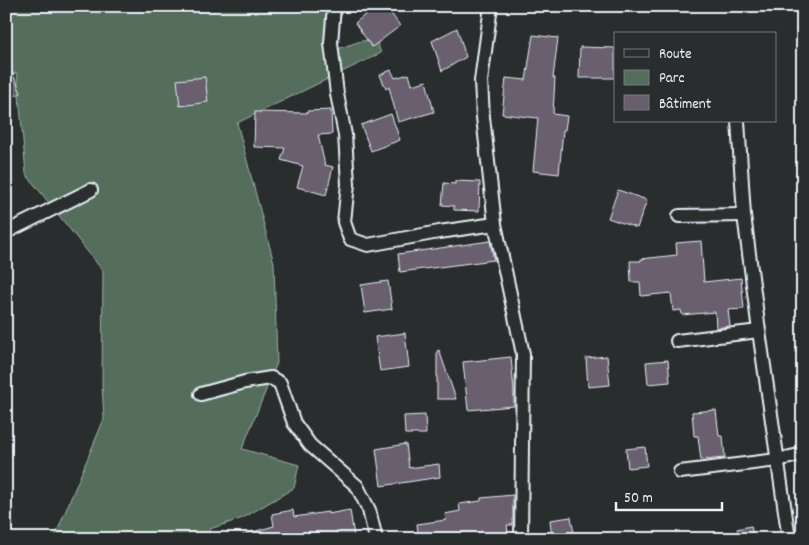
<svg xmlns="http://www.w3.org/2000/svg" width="809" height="545" font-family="Dekko,sans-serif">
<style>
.green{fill:#546e5c;stroke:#9eb0aa}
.building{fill:#695e6e;stroke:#e8f1f8}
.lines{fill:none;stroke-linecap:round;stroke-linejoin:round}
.street-casing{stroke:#e8f1f8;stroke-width:16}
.street{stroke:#2a2d2e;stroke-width:12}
</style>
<rect width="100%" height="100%" fill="#2a2d2e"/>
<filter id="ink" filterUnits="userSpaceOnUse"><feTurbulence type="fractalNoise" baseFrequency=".02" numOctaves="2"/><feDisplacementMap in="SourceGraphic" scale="10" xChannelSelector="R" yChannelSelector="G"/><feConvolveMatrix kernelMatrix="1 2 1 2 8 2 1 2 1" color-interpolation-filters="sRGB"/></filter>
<g filter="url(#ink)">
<path class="green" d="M 6,6 L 338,6 L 342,12 L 331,51 L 361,41 L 376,40 L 381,53 L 237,123 L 274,263 L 277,363 L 242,449 L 299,465 L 294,488 L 243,518 L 210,529 L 208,539 L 50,539 L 56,534 L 104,419 L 102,385 L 103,271 L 26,174 L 17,73 L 6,75 Z"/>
<g class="building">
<path d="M 376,6 L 386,6 L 400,26 L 372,47 L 355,23 Z"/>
<path d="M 457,28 L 466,57 L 442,71 L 432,41 Z"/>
<path d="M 533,35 L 558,38 L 553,78 L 555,78 L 553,114 L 567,116 L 565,130 L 563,130 L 559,174 L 533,171 L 538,118 L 502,114 L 506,78 L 526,80 Z"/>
<path d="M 580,47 L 615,48 L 615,78 L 579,78 Z"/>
<path d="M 6,58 L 21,93 L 6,100 Z"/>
<path d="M 391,70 L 395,78 L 409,74 L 412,85 L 426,81 L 434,112 L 398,122 L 389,87 L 386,89 L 380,75 Z"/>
<path d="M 205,77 L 208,102 L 180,106 L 177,80 Z"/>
<path d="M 331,110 L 332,134 L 318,135 L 325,165 L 333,167 L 326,195 L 297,187 L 303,166 L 281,160 L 285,148 L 254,147 L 255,112 L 307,113 L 307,111 Z"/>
<path d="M 391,114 L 400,140 L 371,151 L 361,125 Z"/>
<path d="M 455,181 L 480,182 L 479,211 L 454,210 L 454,206 L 442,205 L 444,183 L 455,184 Z"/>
<path d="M 618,190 L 647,200 L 637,228 L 608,218 Z"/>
<path d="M 490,241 L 494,260 L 400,272 L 398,254 Z"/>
<path d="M 701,241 L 704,282 L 741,278 L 744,309 L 728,310 L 730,326 L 716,328 L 715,312 L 682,315 L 681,310 L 673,311 L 671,293 L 641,296 L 640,282 L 631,282 L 630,261 L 641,261 L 641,259 L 677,255 L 676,243 Z"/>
<path d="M 388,281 L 392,309 L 365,313 L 361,285 Z"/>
<path d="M 405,333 L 409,367 L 380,371 L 375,337 Z"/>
<path d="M 439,350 L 456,399 L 437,399 L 437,351 Z"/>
<path d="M 607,356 L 610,385 L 588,387 L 586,358 Z"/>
<path d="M 511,357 L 514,391 L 514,406 L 468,410 L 463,362 Z"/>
<path d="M 668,360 L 670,382 L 648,384 L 646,362 Z"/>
<path d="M 716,410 L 719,436 L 723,436 L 725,458 L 701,460 L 698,436 L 694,436 L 692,412 Z"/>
<path d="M 425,415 L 426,434 L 405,434 L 404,416 Z"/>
<path d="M 406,444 L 409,468 L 439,464 L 440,477 L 381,486 L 376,449 Z"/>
<path d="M 645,447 L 647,466 L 628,468 L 626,449 Z"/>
<path d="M 513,495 L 513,525 L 507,525 L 509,539 L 419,539 L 417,524 L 446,520 L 445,514 L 460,511 L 459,504 L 481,501 L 481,498 Z"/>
<path d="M 293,510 L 294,517 L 328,512 L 328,514 L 350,510 L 354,536 L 335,539 L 335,536 L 317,538 L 316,533 L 286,539 L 242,539 L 242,535 L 274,526 L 272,514 Z"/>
<path d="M 571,517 L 575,539 L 552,539 L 550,520 Z"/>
<path d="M 751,526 L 754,539 L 739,539 L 737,529 Z"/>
</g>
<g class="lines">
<g class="street-casing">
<g id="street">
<path d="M 334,6 L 331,43 L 337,94 L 345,135 L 348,184 L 344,222 L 350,239 L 368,245 L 439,232 L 495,224"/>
<path d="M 491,6 L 481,81 L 483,117 L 495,224 L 523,354 L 521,539"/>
<path d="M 738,121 L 744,215 L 759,331 L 789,539"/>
<path d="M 679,216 L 744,215"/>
<path d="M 6,232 L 91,190"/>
<path d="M 677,341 L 759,331"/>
<path d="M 201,394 L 245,382 L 271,378 L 280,383 L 294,423 L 310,445 L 357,486 L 369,510 L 376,539"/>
<path d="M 680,472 L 777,460 L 803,454"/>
</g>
</g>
<use href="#street" class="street"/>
</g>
</g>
<rect width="809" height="545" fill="none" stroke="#2a2d2e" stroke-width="25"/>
<rect x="12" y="12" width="784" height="520" fill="none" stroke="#e8f1f8" stroke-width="2" filter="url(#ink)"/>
<rect x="614" y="32" width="162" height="90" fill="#2a2d2e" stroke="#767b7f"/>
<rect x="624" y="49" width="25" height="8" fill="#2a2d2e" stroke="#767b7f"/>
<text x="659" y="58" font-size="15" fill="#e8f1f8">Route</text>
<rect x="624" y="70" width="25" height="15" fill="#546e5c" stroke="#767b7f"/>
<text x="659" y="82" font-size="15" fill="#e8f1f8">Parc</text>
<rect x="624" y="95" width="25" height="15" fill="#695e6e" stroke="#767b7f"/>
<text x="659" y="108" font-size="15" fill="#e8f1f8">Bâtiment</text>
<path d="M616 502v8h106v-8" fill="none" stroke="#e8f1f8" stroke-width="2.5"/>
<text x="624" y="502" font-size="15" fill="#e8f1f8" stroke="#2a2d2e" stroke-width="4" paint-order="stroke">50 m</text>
</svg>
